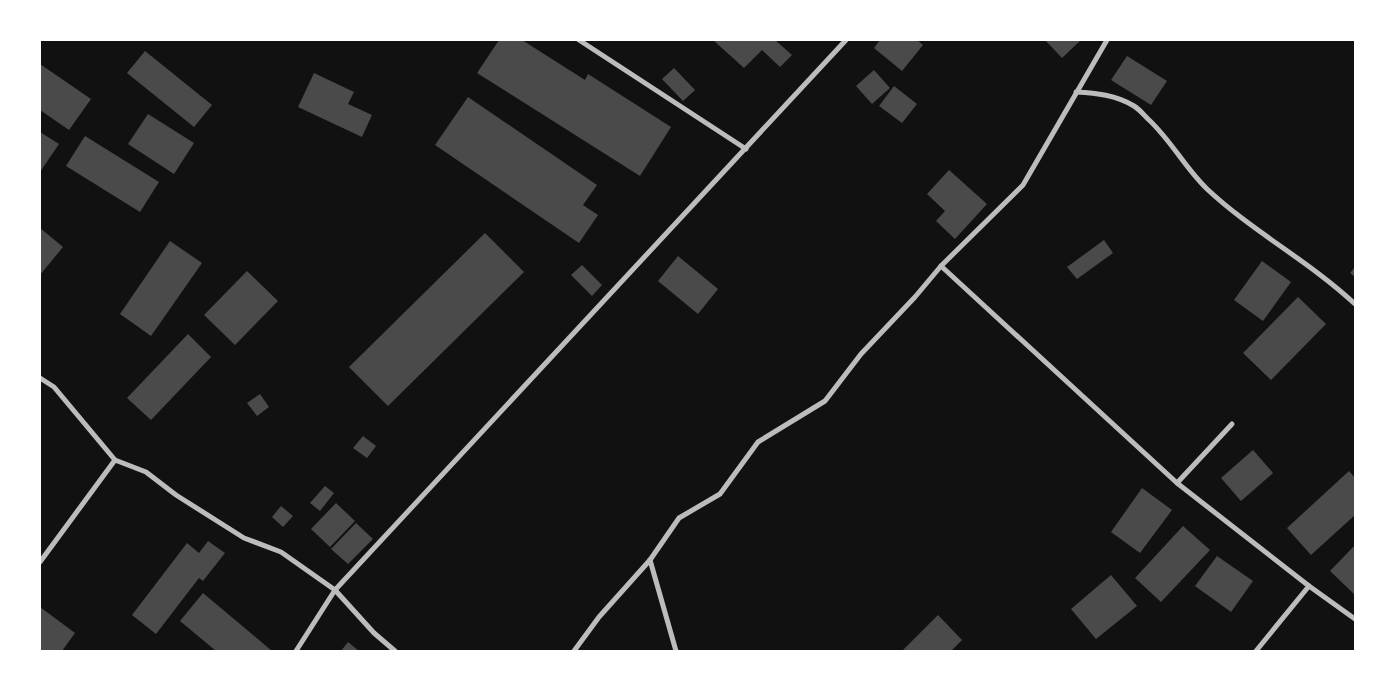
<svg xmlns="http://www.w3.org/2000/svg" width="1395" height="691" font-family="Roboto,sans-serif">
<style>
.building{fill:#4a4a4a}
.lines{fill:none;stroke-linecap:round;stroke-linejoin:round}
.minor{stroke:#bcbcbc;stroke-width:5}
</style>
<rect width="100%" height="100%" fill="#111"/>
<g class="building">
<path d="M 499,40 L 522,40 L 585,80 L 588,74 L 671,127 L 640,176 L 477,73 Z"/>
<path d="M 713,40 L 775,40 L 792,55 L 780,67 L 762,50 L 744,68 Z"/>
<path d="M 880,40 L 917,40 L 923,45 L 902,71 L 874,48 Z"/>
<path d="M 1045,40 L 1081,40 L 1062,58 Z"/>
<path d="M 145,51 L 212,105 L 194,127 L 127,73 Z"/>
<path d="M 1127,56 L 1167,81 L 1151,105 L 1111,80 Z"/>
<path d="M 40,64 L 91,99 L 69,130 L 40,110 Z"/>
<path d="M 674,68 L 695,90 L 683,101 L 662,79 Z"/>
<path d="M 874,70 L 890,88 L 872,104 L 856,86 Z"/>
<path d="M 314,73 L 354,92 L 348,104 L 372,115 L 362,137 L 298,107 Z"/>
<path d="M 894,86 L 917,104 L 902,123 L 879,106 Z"/>
<path d="M 468,97 L 597,185 L 583,205 L 598,215 L 579,243 L 435,145 Z"/>
<path d="M 148,114 L 194,143 L 174,174 L 128,144 Z"/>
<path d="M 40,132 L 59,144 L 40,172 Z"/>
<path d="M 85,136 L 159,182 L 140,212 L 66,166 Z"/>
<path d="M 949,170 L 987,204 L 955,239 L 936,221 L 945,211 L 927,194 Z"/>
<path d="M 40,228 L 63,247 L 40,275 Z"/>
<path d="M 485,233 L 524,272 L 388,406 L 349,367 Z"/>
<path d="M 1104,240 L 1113,253 L 1077,279 L 1067,267 Z"/>
<path d="M 170,241 L 202,263 L 151,336 L 120,314 Z"/>
<path d="M 678,256 L 718,289 L 698,314 L 658,281 Z"/>
<path d="M 1262,261 L 1291,282 L 1263,321 L 1234,300 Z"/>
<path d="M 582,265 L 602,285 L 592,296 L 571,275 Z"/>
<path d="M 1355,267 L 1355,277 L 1350,273 Z"/>
<path d="M 247,271 L 278,301 L 235,345 L 204,315 Z"/>
<path d="M 1298,297 L 1326,324 L 1271,380 L 1243,353 Z"/>
<path d="M 188,334 L 211,357 L 151,420 L 127,398 Z"/>
<path d="M 260,394 L 269,407 L 257,416 L 247,403 Z"/>
<path d="M 363,436 L 376,446 L 367,458 L 353,448 Z"/>
<path d="M 1253,450 L 1273,473 L 1241,501 L 1221,478 Z"/>
<path d="M 1349,471 L 1355,478 L 1355,515 L 1311,555 L 1287,528 Z"/>
<path d="M 325,486 L 334,493 L 320,511 L 310,503 Z"/>
<path d="M 1142,488 L 1172,510 L 1140,553 L 1111,532 Z"/>
<path d="M 336,503 L 355,521 L 330,547 L 311,529 Z"/>
<path d="M 281,506 L 293,516 L 283,527 L 272,517 Z"/>
<path d="M 356,523 L 373,539 L 348,564 L 331,549 Z"/>
<path d="M 1183,526 L 1210,550 L 1161,602 L 1135,578 Z"/>
<path d="M 208,541 L 225,553 L 203,581 L 199,578 L 156,634 L 132,615 L 187,543 L 199,553 Z"/>
<path d="M 1355,545 L 1355,595 L 1330,571 Z"/>
<path d="M 1217,556 L 1253,581 L 1231,612 L 1195,586 Z"/>
<path d="M 1111,575 L 1137,606 L 1096,639 L 1071,609 Z"/>
<path d="M 203,593 L 272,651 L 216,651 L 180,621 Z"/>
<path d="M 40,607 L 75,633 L 62,651 L 40,651 Z"/>
<path d="M 938,615 L 962,640 L 951,651 L 902,651 Z"/>
<path d="M 348,642 L 359,651 L 341,651 Z"/>
</g>
<g class="lines">
<g class="minor">
<path d="M 579,40 L 746,149"/>
<path d="M 1076,92 C 1096,93 1116,95 1134,106 C 1139,109 1144,115 1148,119 C 1171,140 1185,168 1207,189 C 1253,232 1309,261 1355,304"/>
<path d="M 941,266 L 1177,483 L 1309,586 L 1355,619"/>
<path d="M 40,378 L 54,387 L 115,460 L 146,472 L 176,495 L 244,538 L 281,552 L 335,590 L 374,633 L 395,651"/>
<path d="M 1177,483 L 1232,424"/>
<path d="M 650,560 L 676,651"/>
<path d="M 40,562 L 115,460"/>
<path d="M 296,651 L 335,590 L 846,40"/>
<path d="M 574,651 L 599,617 L 650,560 L 679,518 L 720,494 L 758,442 L 825,401 L 861,354 L 915,297 L 941,266 L 1023,185 L 1107,40"/>
<path d="M 1256,651 L 1309,586"/>
</g>
</g>
<rect width="1395" height="691" fill="none" stroke="#ffffff" stroke-width="82"/>
</svg>
